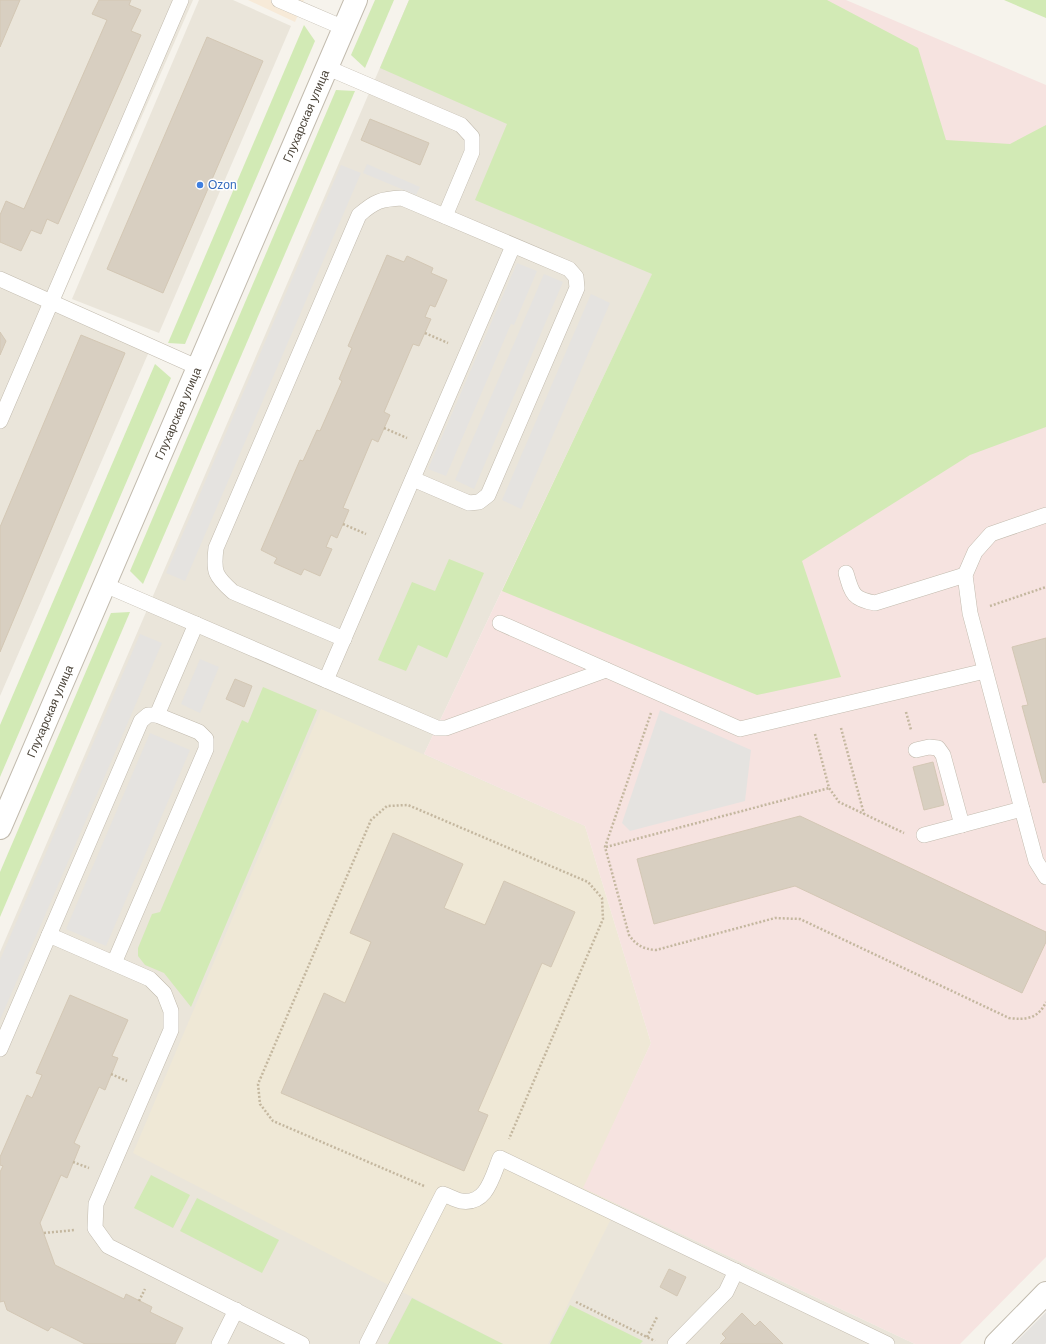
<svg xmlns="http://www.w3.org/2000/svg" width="1046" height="1344" font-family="Arial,sans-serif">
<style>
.residential{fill:#eae5da}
.commercial{fill:#f7ead8}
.education{fill:#efe8d6}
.medical{fill:#f6e3e0}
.green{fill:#d2eab5}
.parking{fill:#e5e3e0}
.building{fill:#d8cfc1;stroke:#d3c7b4}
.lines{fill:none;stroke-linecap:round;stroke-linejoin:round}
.lane-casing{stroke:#c2bbae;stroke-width:16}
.street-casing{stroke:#c2bbae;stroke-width:24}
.path{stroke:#c4b79f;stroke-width:2.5;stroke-dasharray:2 2;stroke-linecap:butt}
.lane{stroke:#fff;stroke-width:15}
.street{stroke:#fff;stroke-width:22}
.shop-dot{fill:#3f7fe0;stroke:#fff;stroke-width:1.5}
.labels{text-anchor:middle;stroke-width:3;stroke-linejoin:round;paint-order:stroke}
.street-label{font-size:12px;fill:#4b4439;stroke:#fff}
.shop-label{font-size:12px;fill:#366cbe;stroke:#fff;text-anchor:start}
</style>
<rect width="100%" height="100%" fill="#f6f3ec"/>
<g class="residential">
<path d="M 0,0 L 193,0 L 61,300 L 154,340 L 0,696 Z"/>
<path d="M 199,0 L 233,0 L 291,26 L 159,333 L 72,299 Z"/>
<path d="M 409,0 L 439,0 L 688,199 L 424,754 L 585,826 L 584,1188 L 915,1344 L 0,1344 L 0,952 Z"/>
</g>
<path class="commercial" d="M 248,0 L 304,0 L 295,22 Z"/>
<path class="education" d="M 321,709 L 585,826 L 651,1043 L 584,1188 L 618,1205 L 548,1344 L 503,1344 L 133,1153 Z"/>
<path class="medical" d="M 783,0 L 846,0 L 1046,85 L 1046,1257 L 960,1344 L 915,1344 L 583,1188 L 651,1043 L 585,826 L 424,754 Z"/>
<g class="green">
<path d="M 375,0 L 394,0 L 365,68 L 351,55 Z"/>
<path d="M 409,0 L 827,0 L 918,48 L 946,140 L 1010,144 L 1046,125 L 1046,427 L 970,455 L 802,561 L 841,677 L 757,695 L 502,591 L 652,274 L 475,200 L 507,124 L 380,68 Z"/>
<path d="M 1004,0 L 1046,0 L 1046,18 Z"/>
<path d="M 304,25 L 315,41 L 185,344 L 168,343 Z"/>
<path d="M 336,90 L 355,91 L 143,584 L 130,571 Z"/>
<path d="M 155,364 L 171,378 L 0,777 L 0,725 Z"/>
<path d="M 449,559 L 484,573 L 447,658 L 418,645 L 406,671 L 378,660 L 412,582 L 435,591 Z"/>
<path d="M 130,612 L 0,917 L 0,872 L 111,613 Z"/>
<path d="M 263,687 L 317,710 L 191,1007 L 164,973 L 145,965 L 138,956 L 138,948 L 152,914 L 160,912 L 242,720 L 248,723 Z"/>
<path d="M 151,1175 L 190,1195 L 173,1228 L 134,1208 Z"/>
<path d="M 197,1198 L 279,1240 L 262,1273 L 180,1231 Z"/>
<path d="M 412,1298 L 503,1344 L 388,1344 Z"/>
<path d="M 570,1305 L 643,1341 L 640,1344 L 550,1344 Z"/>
</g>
<g class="parking">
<path d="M 367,164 L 420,187 L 416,195 L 363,173 Z"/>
<path d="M 341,165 L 361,173 L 185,581 L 166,573 Z"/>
<path d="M 517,263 L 537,271 L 514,325 L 511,324 L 446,476 L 428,469 Z"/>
<path d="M 544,274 L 563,282 L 474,489 L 455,480 Z"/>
<path d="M 591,294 L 610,303 L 521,509 L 502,500 Z"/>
<path d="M 140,634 L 162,643 L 0,1020 L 0,960 Z"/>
<path d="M 200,659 L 219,667 L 200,713 L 181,704 Z"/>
<path d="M 660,710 L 751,750 L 745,801 L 630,831 L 622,823 Z"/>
<path d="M 150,733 L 190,750 L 106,946 L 66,929 Z"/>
<path d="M 1046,1312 L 1046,1343 L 1045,1344 L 1014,1344 Z"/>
</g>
<g class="building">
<path d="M 0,0 L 20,0 L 0,47 Z"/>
<path d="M 99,0 L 131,0 L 129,5 L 141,10 L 131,31 L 141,35 L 58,224 L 47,219 L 41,234 L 31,230 L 21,251 L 0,242 L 0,215 L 6,201 L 24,209 L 107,20 L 92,14 Z"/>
<path d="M 207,37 L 263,61 L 163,293 L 107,269 Z"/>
<path d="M 370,119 L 429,143 L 420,165 L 361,140 Z"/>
<path d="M 387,255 L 404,262 L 407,256 L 433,268 L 431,273 L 447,280 L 435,307 L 430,305 L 425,317 L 431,319 L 419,346 L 413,344 L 384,412 L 390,415 L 378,442 L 372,439 L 343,508 L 349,510 L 337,538 L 331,535 L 326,547 L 332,549 L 320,576 L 304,569 L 301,575 L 274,563 L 277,558 L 261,550 L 300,460 L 303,461 L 317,430 L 320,431 L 342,381 L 339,379 L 352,348 L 348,346 Z"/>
<path d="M 0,332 L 6,341 L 0,355 Z"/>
<path d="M 81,335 L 125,353 L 0,652 L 0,527 Z"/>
<path d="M 1046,638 L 1046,782 L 1043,783 L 1022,706 L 1028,705 L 1012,647 Z"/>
<path d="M 235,679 L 252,686 L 244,707 L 226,699 Z"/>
<path d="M 933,762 L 944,805 L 924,810 L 913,767 Z"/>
<path d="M 800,816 L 1046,932 L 1046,942 L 1022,993 L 795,886 L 654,924 L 637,859 Z"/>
<path d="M 393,833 L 463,864 L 444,908 L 485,925 L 504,881 L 575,912 L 551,967 L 542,963 L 478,1111 L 488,1115 L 464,1171 L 281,1093 L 324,993 L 345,1003 L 371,942 L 350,933 Z"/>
<path d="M 70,995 L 128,1020 L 112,1056 L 118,1058 L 105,1090 L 99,1087 L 74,1143 L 80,1146 L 67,1178 L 61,1175 L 40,1223 L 55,1265 L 124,1299 L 126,1294 L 152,1307 L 150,1312 L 183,1328 L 175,1344 L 85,1344 L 51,1327 L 48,1331 L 7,1310 L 4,1301 L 0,1302 L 0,1172 L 3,1166 L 0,1165 L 0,1157 L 27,1095 L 32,1098 L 42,1075 L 36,1073 Z"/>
<path d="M 669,1269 L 686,1277 L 677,1296 L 660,1287 Z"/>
<path d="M 742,1313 L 755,1326 L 760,1321 L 783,1344 L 720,1344 L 726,1338 L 722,1334 Z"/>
</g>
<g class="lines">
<g class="lane-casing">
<g id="lane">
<path d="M 279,0 L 344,28"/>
<path d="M 328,68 L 461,125 L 472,137 L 472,152 L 445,216"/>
<path d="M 0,279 L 199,368"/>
<path d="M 0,421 L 181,0"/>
<path d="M 1046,515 L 991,534 L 975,552 L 965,575 L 970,613 L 1022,809 L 1036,861 L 1046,877"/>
<path d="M 846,573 C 852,594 853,599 875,603 L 965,575"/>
<path d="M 105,585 L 437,728 L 446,728 L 606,670"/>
<path d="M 500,623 L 740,729 L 985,671"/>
<path d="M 344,639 L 233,592 C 215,576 213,572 216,548 L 359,215 C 375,201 381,199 402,198 L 569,269 L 576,277 L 577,288 L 488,495 L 479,502 L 469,503 L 413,479"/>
<path d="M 326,680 L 513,246"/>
<path d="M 157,715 L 196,624"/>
<path d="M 916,750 L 929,747 L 938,748 L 943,755 L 962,825"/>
<path d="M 924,835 L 1022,809"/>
<path d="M 49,935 L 150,979 L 164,993 L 171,1011 L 171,1030 L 96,1204 L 95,1228 L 108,1246 L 302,1344"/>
<path d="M 0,1049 L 141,721 L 148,715 L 157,715 L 199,732 L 206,739 L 206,749 L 114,963"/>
<path d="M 219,1344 L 236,1310"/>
<path d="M 367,1344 L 443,1194 C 449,1196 455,1200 461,1201 C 487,1205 492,1177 500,1158 L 887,1344"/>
<path d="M 675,1344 L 726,1292 L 736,1271"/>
</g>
</g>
<g class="street-casing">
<g id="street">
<path id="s1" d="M 0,828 L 356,0"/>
<path d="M 996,1344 L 1046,1293"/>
</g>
</g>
<g class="path">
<path d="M 425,333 L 448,343"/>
<path d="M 384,428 L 407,438"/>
<path d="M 343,524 L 366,534"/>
<path d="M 990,606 L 1046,587"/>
<path d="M 906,712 L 911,730"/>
<path d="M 651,713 L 605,847 L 629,935 C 636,945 643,949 656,950 L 775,918 L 800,919 L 1009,1018 C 1026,1020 1038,1019 1046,1002"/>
<path d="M 841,728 L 864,814"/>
<path d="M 815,734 L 829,788 L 839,802 L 904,833"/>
<path d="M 606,847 L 829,788"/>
<path d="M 111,1074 L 127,1081"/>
<path d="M 73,1162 L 89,1168"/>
<path d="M 424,1186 L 273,1121 L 260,1104 L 258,1084 L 371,820 L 387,806 L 408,805 L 588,882 L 602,898 L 603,919 L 509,1139"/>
<path d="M 44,1233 L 75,1230"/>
<path d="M 139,1301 L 145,1289"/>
<path d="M 576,1302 L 655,1341"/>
<path d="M 647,1337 L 657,1317"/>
</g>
<use href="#lane" class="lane"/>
<use href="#street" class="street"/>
</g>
<circle class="shop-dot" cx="200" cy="185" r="4"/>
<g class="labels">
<g class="street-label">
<text dy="4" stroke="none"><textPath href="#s1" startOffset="775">Глухарская улица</textPath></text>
<text dy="4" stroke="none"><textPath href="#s1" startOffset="451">Глухарская улица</textPath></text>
<text dy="4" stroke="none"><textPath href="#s1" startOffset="127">Глухарская улица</textPath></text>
</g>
<g class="shop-label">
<text x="208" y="189">Ozon</text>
</g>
</g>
</svg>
